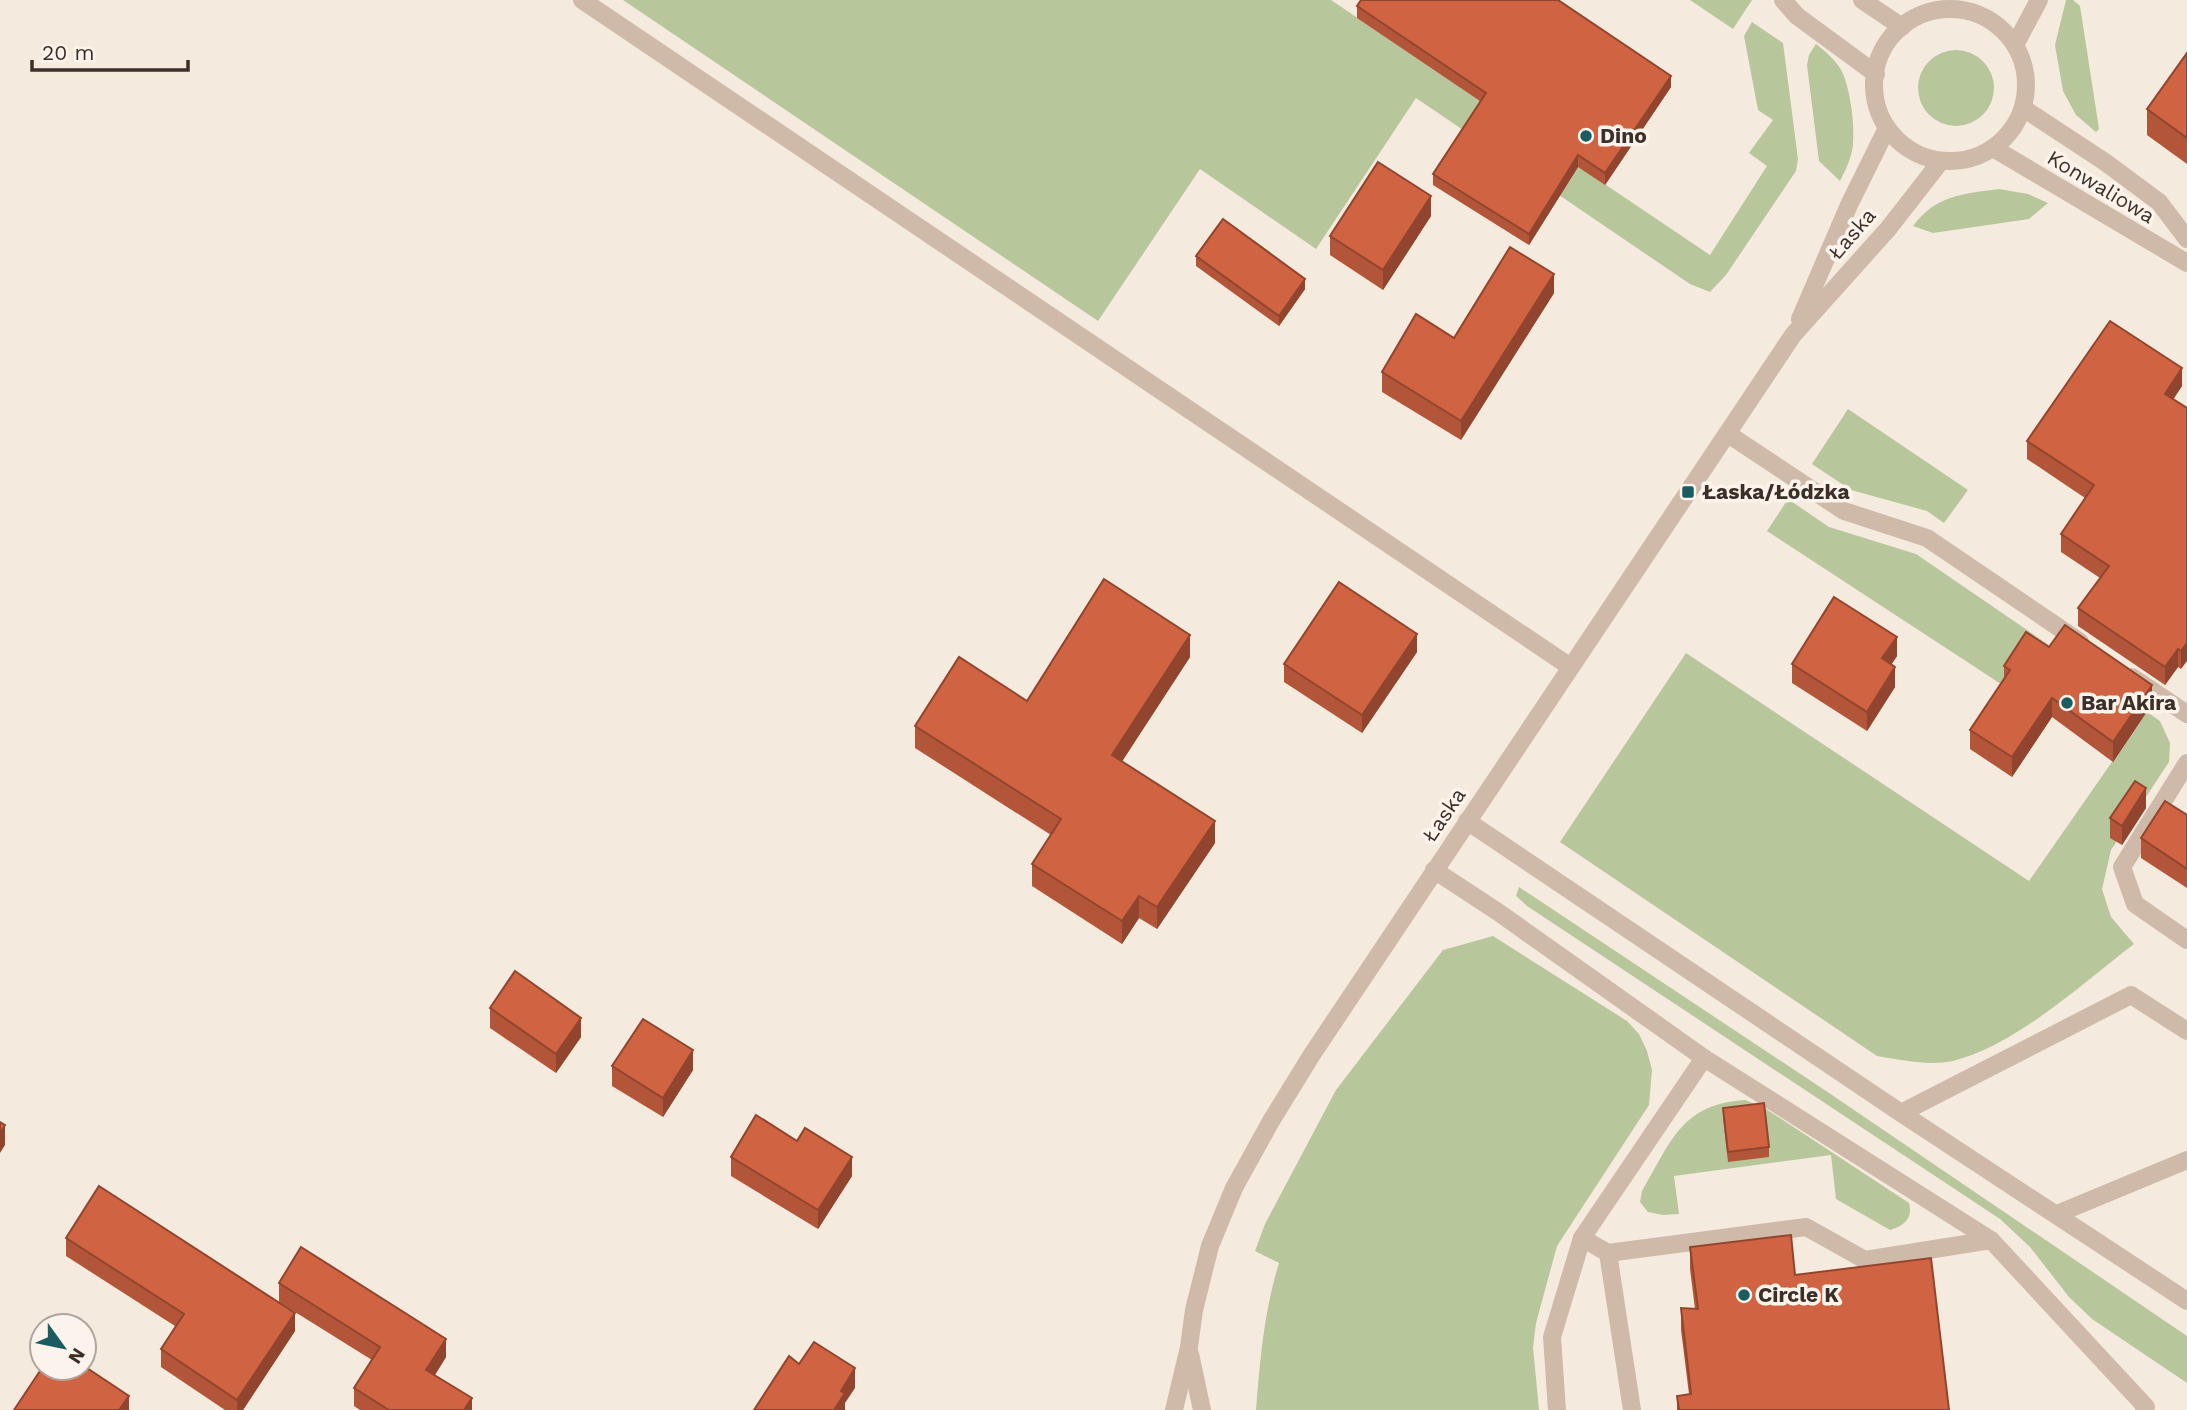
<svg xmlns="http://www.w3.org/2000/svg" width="2187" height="1410" font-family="'Work Sans',sans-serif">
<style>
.green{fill:#b8c69c}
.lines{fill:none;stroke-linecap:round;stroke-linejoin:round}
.minor{stroke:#cfbaa9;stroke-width:18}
.wall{fill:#b35538}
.shaded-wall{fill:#92452e}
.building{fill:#d06341;stroke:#92452e;stroke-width:2}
.poi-dot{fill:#1a5d61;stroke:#fcf4ec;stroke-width:2.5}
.labels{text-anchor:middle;stroke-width:7;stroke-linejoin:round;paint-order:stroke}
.poi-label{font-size:21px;font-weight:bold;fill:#3b2f29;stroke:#fcf4ec;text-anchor:start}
.street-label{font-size:21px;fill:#3b2f29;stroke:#fcf4ec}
</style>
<rect width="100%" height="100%" fill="#f5eade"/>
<g class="green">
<path d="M 623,0 L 1331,0 L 1710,255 L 1767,166 L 1749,153 L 1773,120 L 1758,110 L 1744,36 L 1752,22 L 1783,43 L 1798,159 L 1796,171 L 1726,275 L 1710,292 L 1690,284 L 1416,98 L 1316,249 L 1200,169 L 1098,321 Z"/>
<path d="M 1690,0 L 1752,0 L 1733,29 Z"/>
<path d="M 2066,0 L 2073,0 L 2080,6 L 2099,129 L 2096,132 L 2076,115 L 2063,91 L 2055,45 Z"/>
<path d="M 1816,44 C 1825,51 1833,58 1840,68 C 1850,84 1855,125 1853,144 C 1852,157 1846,169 1840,181 L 1819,161 L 1807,65 L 1809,55 Z"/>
<circle cx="1956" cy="88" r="38"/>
<path d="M 1999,189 L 2028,194 L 2048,203 L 2029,219 L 1933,233 L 1913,226 C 1936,195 1963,194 1999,189 Z"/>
<path d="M 1848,409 L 1968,490 L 1944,523 L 1927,511 L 1851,490 L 1812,464 Z"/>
<path d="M 1788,499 L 1829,527 L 1916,554 L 2160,721 L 2170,743 L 2169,762 L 2111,850 L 2102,889 L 2111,917 L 2134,944 C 2083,983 2015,1046 1953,1061 C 1928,1066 1902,1060 1877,1056 L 1560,842 L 1686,653 L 2029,881 L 2137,726 L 2004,686 L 1767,531 Z"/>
<path d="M 1519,887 L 1829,1093 L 2187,1336 L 2187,1383 L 2092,1319 L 2069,1297 L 2030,1247 L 2000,1219 L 1527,906 L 1516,896 Z"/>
<path d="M 1493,936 L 1627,1021 L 1639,1034 L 1647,1051 L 1652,1070 L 1649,1105 L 1557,1246 L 1536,1323 L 1533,1347 L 1539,1410 L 1256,1410 C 1260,1360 1264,1311 1279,1263 L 1255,1251 L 1265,1224 L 1336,1090 L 1443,950 Z"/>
<path d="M 1745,1100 L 1763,1107 L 1909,1203 C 1913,1219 1904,1226 1890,1230 L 1836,1199 L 1831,1155 L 1674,1176 L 1679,1214 L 1663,1215 L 1648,1212 L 1640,1202 L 1642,1191 C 1671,1142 1681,1104 1745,1100 Z"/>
</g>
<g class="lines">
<g class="minor">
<path d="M 582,0 L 1569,666"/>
<path d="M 1783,0 L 1797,16 L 1876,74"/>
<path d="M 1862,0 L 1902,27"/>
<circle cx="1950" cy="85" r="76"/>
<path d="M 2015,45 L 2039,0"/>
<path d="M 2023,108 L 2105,162 L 2159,202 L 2187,239"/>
<path d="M 1993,148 L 2187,263"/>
<path d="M 1800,319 L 1849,205 L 1887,128"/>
<path d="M 1728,434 L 1844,511 L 1927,538 L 2080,642"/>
<path d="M 2132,677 L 2187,714"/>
<path d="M 2187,763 L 2122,867 L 2135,904 L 2187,940"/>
<path d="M 1467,821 L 1901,1113 L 2187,1301"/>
<path d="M 1434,870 L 1498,912 L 1704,1058"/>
<path d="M 1901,1113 L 2131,995 L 2187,1031"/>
<path d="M 2057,1214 L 2187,1160"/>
<path d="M 1582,1238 L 1608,1253 L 1806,1227 L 1865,1260 L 1991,1240"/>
<path d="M 1608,1253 L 1632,1410"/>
<path d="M 1190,1354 L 1202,1410"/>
<path d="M 1174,1410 L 1189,1347 L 1194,1310 L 1210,1246 L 1234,1188 L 1271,1121 L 1311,1056 L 1793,335 L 1888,229 L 1941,161"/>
<path d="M 1557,1410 L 1552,1337 L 1582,1238 L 1704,1058 L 1991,1240 L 2146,1407 L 2144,1410"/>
</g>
</g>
<g class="wall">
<path d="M 1357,6 L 1671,87 L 1605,185 L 1578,167 L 1529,245 L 1433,185 L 1433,174 L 1480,101 L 1357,18 Z"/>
<path d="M 2187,53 L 2187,164 L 2147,135 L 2147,109 Z"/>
<path d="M 1431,216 L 1383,290 L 1330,255 L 1330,236 Z"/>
<path d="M 1196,256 L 1305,289 L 1279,326 L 1196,266 Z"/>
<path d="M 1554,293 L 1461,440 L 1382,392 L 1382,372 L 1454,338 Z"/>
<path d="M 2182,386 L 2173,399 L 2187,408 L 2181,669 L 2178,667 L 2165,685 L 2078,626 L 2078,608 L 2100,578 L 2061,552 L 2061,534 L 2085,498 L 2027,459 L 2027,441 Z"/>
<path d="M 2049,647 L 2152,704 L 2113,762 L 2052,717 L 2012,777 L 1970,749 L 1970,730 L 2004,679 L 2004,666 Z"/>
<path d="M 1417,652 L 1362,733 L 1284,682 L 1284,664 Z"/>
<path d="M 1897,656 L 1891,665 L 1895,687 L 1867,731 L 1792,683 L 1792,664 Z"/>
<path d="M 1190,657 L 1122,761 L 1215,843 L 1157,929 L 1139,918 L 1122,944 L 1032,886 L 1032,864 L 1051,835 L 915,748 L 915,726 L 1027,701 Z"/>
<path d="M 2146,808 L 2122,845 L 2110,838 L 2110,818 Z"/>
<path d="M 2187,815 L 2187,888 L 2141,858 L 2141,838 Z"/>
<path d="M 490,1008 L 581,1037 L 556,1073 L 490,1028 Z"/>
<path d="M 612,1066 L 693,1070 L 663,1117 L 612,1086 Z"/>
<path d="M 1723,1108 L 1769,1147 L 1769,1157 L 1728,1162 L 1723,1118 Z"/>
<path d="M 731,1157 L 852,1176 L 818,1229 L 731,1176 Z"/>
<path d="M 66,1238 L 295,1331 L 243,1410 L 225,1410 L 161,1367 L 161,1349 L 175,1326 L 66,1256 Z"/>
<path d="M 1690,1247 L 1795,1275 L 1949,1410 L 1677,1410 L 1677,1396 L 1689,1394 L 1681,1330 L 1681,1308 L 1695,1309 L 1690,1269 Z"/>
<path d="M 279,1283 L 446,1357 L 435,1375 L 472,1410 L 360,1410 L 354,1406 L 354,1388 L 372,1360 L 279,1302 Z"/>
</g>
<g class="shaded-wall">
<path d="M 1671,76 L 1671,87 L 1605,185 L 1605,173 Z"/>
<path d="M 1578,155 L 1578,167 L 1529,245 L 1529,234 Z"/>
<path d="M 1431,196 L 1431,216 L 1383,290 L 1383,270 Z"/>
<path d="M 1554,274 L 1554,293 L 1461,440 L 1461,421 Z"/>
<path d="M 1305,279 L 1305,289 L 1279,326 L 1279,316 Z"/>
<path d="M 2182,368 L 2182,386 L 2165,412 L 2165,394 Z"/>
<path d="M 1417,634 L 1417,652 L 1362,733 L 1362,715 Z"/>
<path d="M 1190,635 L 1190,657 L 1112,777 L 1112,755 Z"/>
<path d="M 1897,637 L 1897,656 L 1882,678 L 1882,658 Z"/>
<path d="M 2187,643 L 2187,661 L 2181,669 L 2181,651 Z"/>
<path d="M 2178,649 L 2178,667 L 2165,685 L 2165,667 Z"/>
<path d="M 1895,667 L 1895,687 L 1867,731 L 1867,712 Z"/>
<path d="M 2152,685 L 2152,704 L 2113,762 L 2113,742 Z"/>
<path d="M 2052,698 L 2052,717 L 2012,777 L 2012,757 Z"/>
<path d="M 2146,788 L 2146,808 L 2122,845 L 2122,826 Z"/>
<path d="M 1215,821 L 1215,843 L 1157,929 L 1157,907 Z"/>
<path d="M 1139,896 L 1139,918 L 1122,944 L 1122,921 Z"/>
<path d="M 581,1018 L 581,1037 L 556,1073 L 556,1054 Z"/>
<path d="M 693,1050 L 693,1070 L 663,1117 L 663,1098 Z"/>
<path d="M 5,1125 L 5,1145 L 0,1153 L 0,1134 Z"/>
<path d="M 852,1157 L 852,1176 L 818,1229 L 818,1210 Z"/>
<path d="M 295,1313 L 295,1331 L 243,1410 L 237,1410 L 237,1400 Z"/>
<path d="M 446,1339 L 446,1357 L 426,1389 L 426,1370 Z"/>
<path d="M 855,1368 L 855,1388 L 845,1403 L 845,1410 L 834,1410 L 841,1391 Z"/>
<path d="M 129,1396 L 129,1410 L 119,1410 Z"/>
<path d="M 472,1398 L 472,1410 L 464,1410 Z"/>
</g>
<g class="building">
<path d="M 1361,0 L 1558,0 L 1671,76 L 1605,173 L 1578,155 L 1529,234 L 1433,174 L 1486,93 L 1357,6 Z"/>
<path d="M 2187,53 L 2187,138 L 2147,109 Z"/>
<path d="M 1378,162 L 1431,196 L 1383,270 L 1330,236 Z"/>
<path d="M 1223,219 L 1305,279 L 1279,316 L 1196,256 Z"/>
<path d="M 1510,247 L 1554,274 L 1461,421 L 1382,372 L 1416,314 L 1454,338 Z"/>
<path d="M 2110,321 L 2182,368 L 2165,394 L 2187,408 L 2187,643 L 2181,651 L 2178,649 L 2165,667 L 2078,608 L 2109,566 L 2061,534 L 2094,485 L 2027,441 Z"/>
<path d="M 1104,579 L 1190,635 L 1112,755 L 1215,821 L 1157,907 L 1139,896 L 1122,921 L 1032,864 L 1061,819 L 915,726 L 959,657 L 1027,701 Z"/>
<path d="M 1339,582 L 1417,634 L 1362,715 L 1284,664 Z"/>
<path d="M 1834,597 L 1897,637 L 1882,658 L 1895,667 L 1867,712 L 1792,664 Z"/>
<path d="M 2065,625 L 2152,685 L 2113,742 L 2052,698 L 2012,757 L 1970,730 L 2010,670 L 2004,666 L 2026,632 L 2049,647 Z"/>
<path d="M 2135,781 L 2146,788 L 2122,826 L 2110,818 Z"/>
<path d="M 2165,801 L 2187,815 L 2187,869 L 2141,838 Z"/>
<path d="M 515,971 L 581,1018 L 556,1054 L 490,1008 Z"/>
<path d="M 643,1019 L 693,1050 L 663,1098 L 612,1066 Z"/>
<path d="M 1764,1103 L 1769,1147 L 1728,1152 L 1723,1108 Z"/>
<path d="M 756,1115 L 797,1141 L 805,1128 L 852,1157 L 818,1210 L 731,1157 Z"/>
<path d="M 0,1122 L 5,1125 L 0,1134 Z"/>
<path d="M 99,1186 L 295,1313 L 237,1400 L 161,1349 L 184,1314 L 66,1238 Z"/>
<path d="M 1791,1235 L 1795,1275 L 1931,1258 L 1949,1410 L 1679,1410 L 1677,1396 L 1691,1394 L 1681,1308 L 1698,1309 L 1690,1247 Z"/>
<path d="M 301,1247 L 446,1339 L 426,1370 L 472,1398 L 464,1410 L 389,1410 L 354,1388 L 380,1347 L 279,1283 Z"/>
<path d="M 814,1342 L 855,1368 L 841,1391 L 845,1393 L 834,1410 L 754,1410 L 789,1356 L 799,1364 Z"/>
<path d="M 84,1366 L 129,1396 L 119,1410 L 14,1410 L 42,1368 L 84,1368 Z"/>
</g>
<g class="poi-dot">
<circle cx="1586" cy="136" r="7"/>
<rect x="1681" y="485" width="14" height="14" rx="3.5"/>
<circle cx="2067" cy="703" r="7"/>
<circle cx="1744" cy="1295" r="7"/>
</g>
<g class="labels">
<g class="poi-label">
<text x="1600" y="143">Dino</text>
<text x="1702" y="499">Łaska/Łódzka</text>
<text x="2081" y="710">Bar Akira</text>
<text x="1758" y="1302">Circle K</text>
</g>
<g class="street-label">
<text transform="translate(2101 187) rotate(31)" y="7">Konwaliowa</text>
<text transform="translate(1852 234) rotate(-49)" y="7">Łaska</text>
<text transform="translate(1444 815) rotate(-56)" y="7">Łaska</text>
</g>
</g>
<g transform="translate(63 1347) rotate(123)"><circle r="33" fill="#fcf4ec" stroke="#afa59e" stroke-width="2"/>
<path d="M0-5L12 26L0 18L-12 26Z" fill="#1a5d61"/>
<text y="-10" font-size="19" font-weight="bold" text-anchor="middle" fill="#3b2f29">N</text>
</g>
<path d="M32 60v10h156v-10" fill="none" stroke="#3b2f29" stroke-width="3.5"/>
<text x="42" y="60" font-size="21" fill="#3b2f29" stroke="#fcf4ec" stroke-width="5" paint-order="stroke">20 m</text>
</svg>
